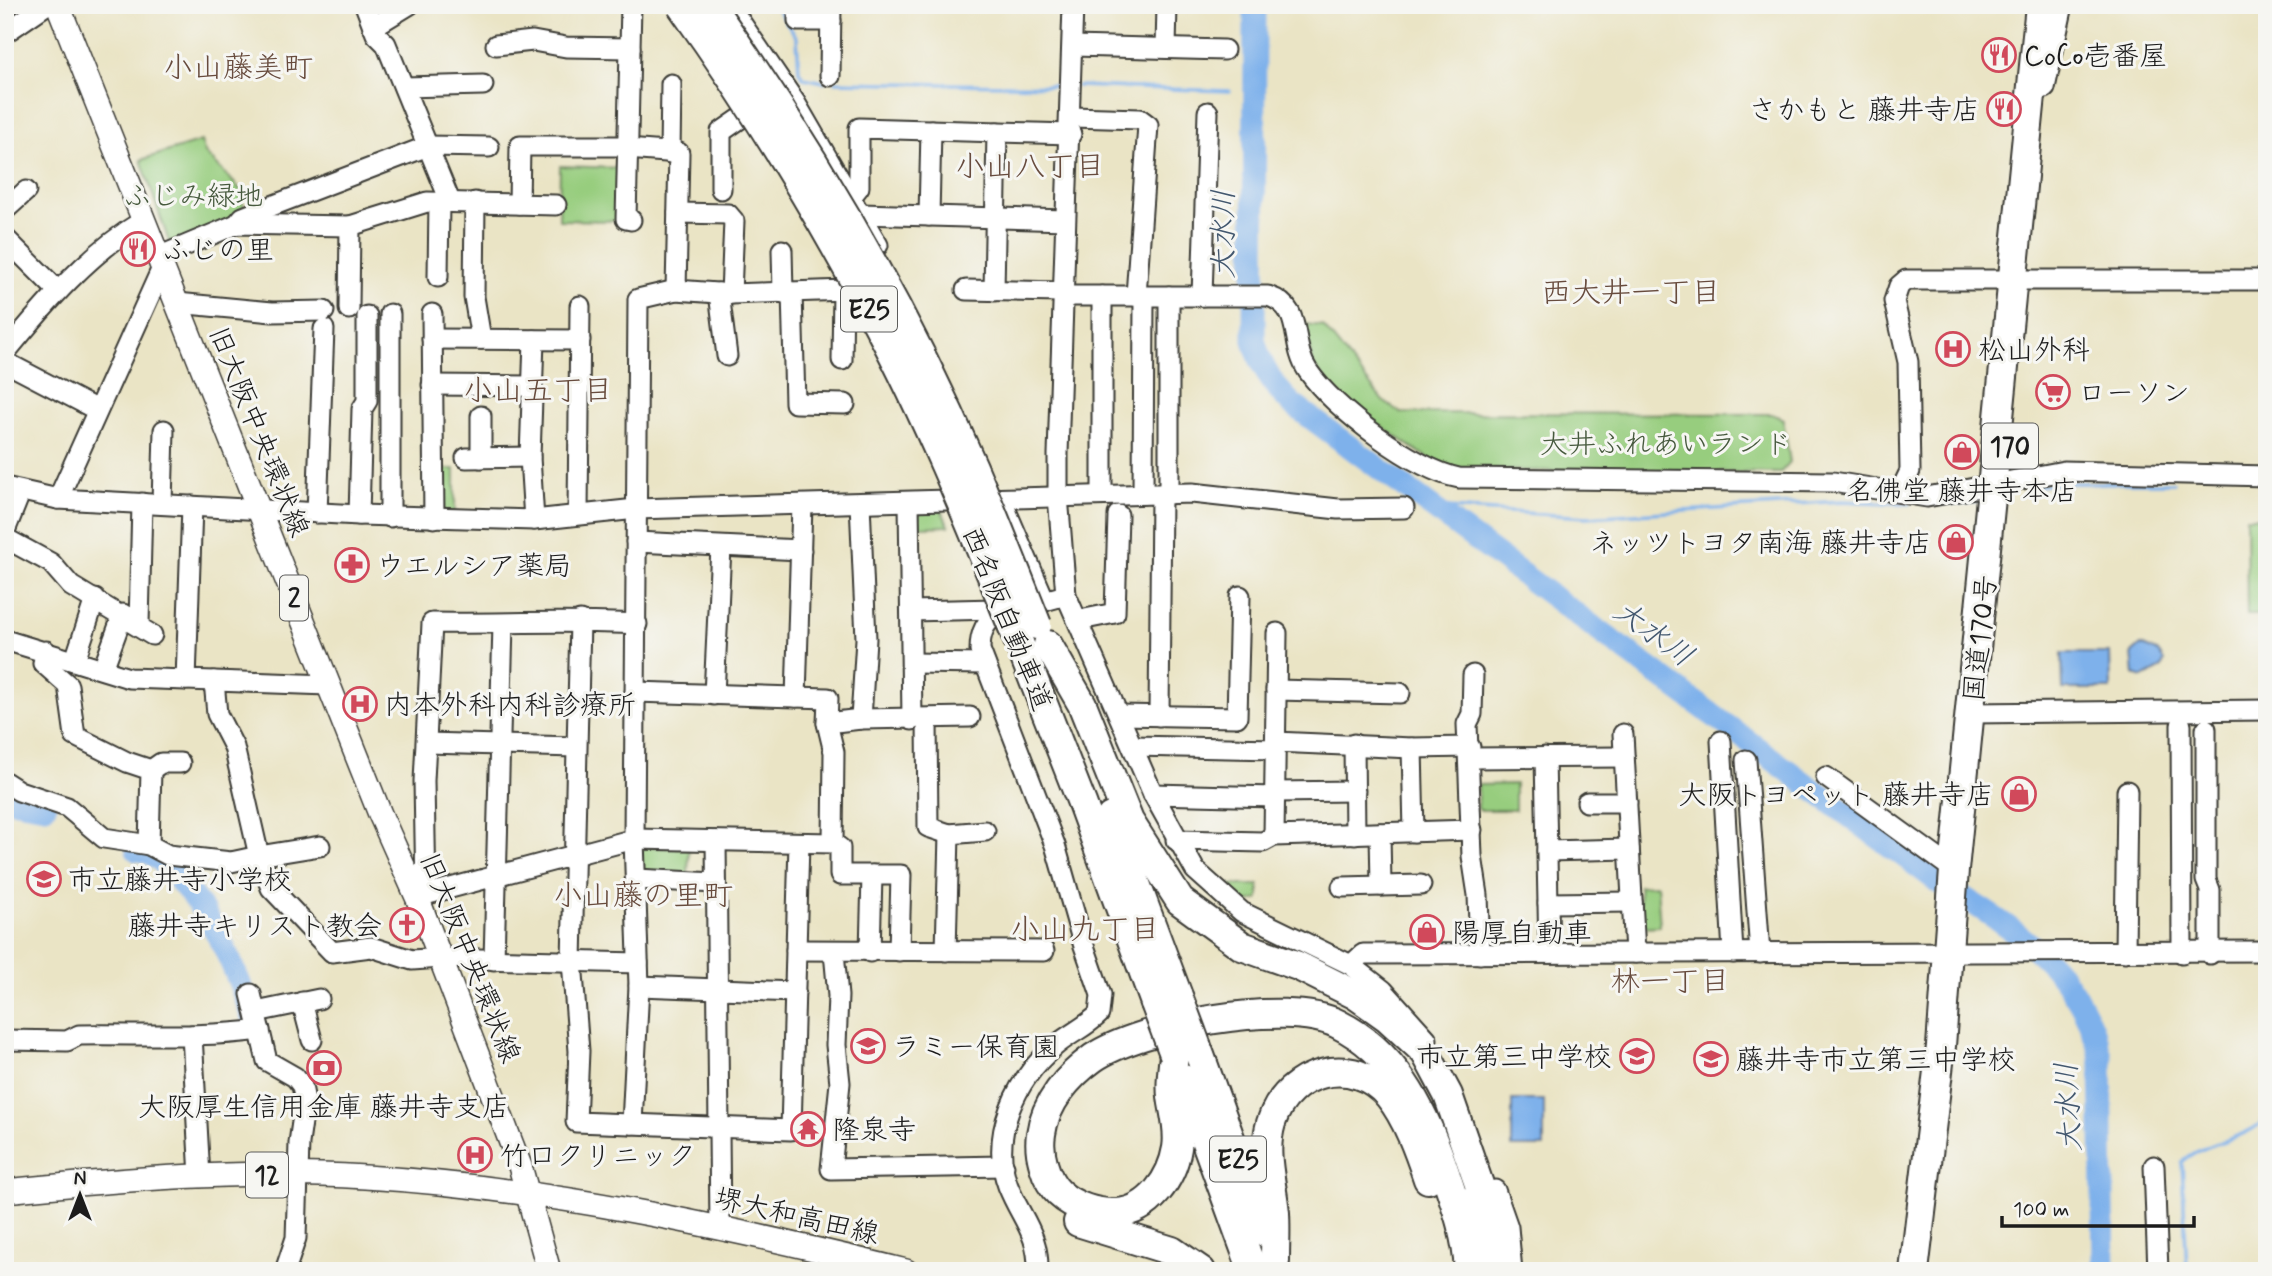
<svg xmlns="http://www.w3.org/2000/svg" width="2272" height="1276" font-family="Mynerve,'Klee One',sans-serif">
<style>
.green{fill:#97cd7e;stroke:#5a744d;stroke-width:2}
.water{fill:#7eb1eb;stroke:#4d6684;stroke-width:2}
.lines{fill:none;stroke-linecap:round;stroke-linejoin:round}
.stream{stroke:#7eb1eb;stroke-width:3.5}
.river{stroke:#7eb1eb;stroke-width:23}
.minor-casing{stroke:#3b3a35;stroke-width:23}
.major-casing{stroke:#3b3a35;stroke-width:26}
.highway-casing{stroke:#3b3a35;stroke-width:32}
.minor{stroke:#fff;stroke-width:19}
.major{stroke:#fff;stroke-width:23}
.highway{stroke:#fff;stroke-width:28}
.highway-bridge-casing{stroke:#3b3a35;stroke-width:32;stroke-linecap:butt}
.highway-bridge{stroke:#fff;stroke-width:28}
.labels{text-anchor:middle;stroke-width:6;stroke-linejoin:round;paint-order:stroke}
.shield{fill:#f6f6f2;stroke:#5d5d5c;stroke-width:2}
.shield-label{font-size:26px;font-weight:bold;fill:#1c1c1c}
.poi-label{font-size:28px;fill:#1c1c1c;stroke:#f6f6f2;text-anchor:start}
.park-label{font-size:28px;fill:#475a3e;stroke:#f6f6f2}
.street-label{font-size:28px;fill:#1c1c1c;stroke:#f6f6f2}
.neighbourhood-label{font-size:30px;fill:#684c3e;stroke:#f6f6f2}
.water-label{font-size:30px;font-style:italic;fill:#43586f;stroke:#f6f6f2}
</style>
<rect width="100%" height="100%" fill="#f6f6f2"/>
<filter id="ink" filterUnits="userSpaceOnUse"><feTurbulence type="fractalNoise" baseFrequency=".0143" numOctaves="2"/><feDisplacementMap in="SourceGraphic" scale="14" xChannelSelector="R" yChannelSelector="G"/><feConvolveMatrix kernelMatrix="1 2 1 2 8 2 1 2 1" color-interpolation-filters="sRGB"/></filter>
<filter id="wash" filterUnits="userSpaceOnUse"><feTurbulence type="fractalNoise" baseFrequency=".00686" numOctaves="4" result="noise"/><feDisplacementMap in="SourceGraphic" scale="28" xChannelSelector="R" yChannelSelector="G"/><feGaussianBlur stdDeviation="1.57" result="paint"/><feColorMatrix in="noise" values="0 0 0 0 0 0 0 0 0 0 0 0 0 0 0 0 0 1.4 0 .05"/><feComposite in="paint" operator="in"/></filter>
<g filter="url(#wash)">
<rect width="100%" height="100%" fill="#eae4c5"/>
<g class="green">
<path d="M 201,141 L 205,153 L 245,194 L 241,197 L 246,212 L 170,245 L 141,160 Z"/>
<path d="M 560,166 L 621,168 L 620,221 L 559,220 Z"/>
<path d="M 1304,324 L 1323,326 L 1383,401 L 1401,413 L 1772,414 L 1783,419 L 1790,462 L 1780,473 L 1459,470 L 1438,465 L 1341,399 L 1313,365 Z"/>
<path d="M 443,469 L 455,469 L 455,513 L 443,511 Z"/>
<path d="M 918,507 L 941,509 L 949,526 L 919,527 Z"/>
<path d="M 2246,517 L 2267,517 L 2267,615 L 2247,615 Z"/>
<path d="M 1515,784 L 1515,810 L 1478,810 L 1478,785 Z"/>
<path d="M 645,847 L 689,848 L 688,876 L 641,872 L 641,852 Z"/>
<path d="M 1222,885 L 1259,885 L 1259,899 L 1245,903 Z"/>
<path d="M 1657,885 L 1660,926 L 1641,927 L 1639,886 Z"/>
</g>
<g class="water">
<path d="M 2141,645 L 2159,653 L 2164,661 L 2162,668 L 2143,678 L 2134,675 L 2132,653 Z"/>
<path d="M 2062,653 L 2110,653 L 2111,689 L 2063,689 Z"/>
<rect x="1512" y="1100" width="32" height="47"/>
</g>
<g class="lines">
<g class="stream">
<path d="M 775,5 L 797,38 L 799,71 L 804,78 L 824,82"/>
<path d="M 835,82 L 1062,86"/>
<path d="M 1077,86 L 1229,91"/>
<path d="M 2031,487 L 2065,483 L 2174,483"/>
<path d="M 1939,504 L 1965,504 L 1980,500"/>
<path d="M 1432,507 L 1587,517 L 1842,501 L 1910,504"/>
<path d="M 2187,1271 L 2182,1162 C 2206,1140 2247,1141 2267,1117"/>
</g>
<g class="river">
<path d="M 1255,5 L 1254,340 C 1261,367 1272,384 1292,404 L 1940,883 C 2015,930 2078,965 2101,1056 L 2104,1271"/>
<path d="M 5,799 L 45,806"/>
<path d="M 137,850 C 154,851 165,864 176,877 C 215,918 235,967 253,1020"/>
</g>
</g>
</g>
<g filter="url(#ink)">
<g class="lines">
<g class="minor-casing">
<g id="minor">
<path d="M 365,5 L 376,34 L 386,44 L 450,201"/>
<path d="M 729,5 L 795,102 L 878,245"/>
<path d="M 798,5 L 798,21 L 831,21"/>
<path d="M 1073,5 L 1058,454 L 1058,496 L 1066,595 L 1153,794 L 1195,870 L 1242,912 L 1351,965 L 1383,990 L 1427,1039"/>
<path d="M 373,27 L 409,5"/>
<path d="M 5,33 L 46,5"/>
<path d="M 496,45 L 533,41 L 566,47 L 630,48"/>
<path d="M 1073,46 L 1224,50"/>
<path d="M 1166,48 L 1167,5"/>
<path d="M 830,76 L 831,5"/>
<path d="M 404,87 L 483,85"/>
<path d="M 2045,88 L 2063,5"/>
<path d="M 1072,117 L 1140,119 L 1148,125 L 1136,296"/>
<path d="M 627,149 L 679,153 L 676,290"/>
<path d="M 670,153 L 671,84"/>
<path d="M 721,189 L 721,132 L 744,116"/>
<path d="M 851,197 L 859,187 L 859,128 L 1071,134"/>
<path d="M 475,202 L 474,297 L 481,339"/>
<path d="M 519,204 L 520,146 L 627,146"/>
<path d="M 5,210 L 26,191"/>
<path d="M 678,213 L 728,214 L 734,221 L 731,294"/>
<path d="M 861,214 L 1065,220"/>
<path d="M 929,216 L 931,130"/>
<path d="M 631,220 L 626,219 L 631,5"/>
<path d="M 237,224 L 243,217 L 428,146 L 489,147"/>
<path d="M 5,238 L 58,291"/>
<path d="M 782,250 L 783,293"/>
<path d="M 158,257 L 237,224 L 350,226"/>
<path d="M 438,277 L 439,202"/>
<path d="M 966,290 L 1062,292"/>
<path d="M 994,291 L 997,132"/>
<path d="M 792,292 L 795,403 L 845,404"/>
<path d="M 719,293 L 727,356"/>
<path d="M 1062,296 L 1268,296 C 1305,308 1289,343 1308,371 C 1334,409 1415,470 1459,478 L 1833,482 L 1927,497 L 2064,471 L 2267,476"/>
<path d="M 1102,296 L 1102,495"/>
<path d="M 1202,296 L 1208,112"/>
<path d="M 177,303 L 272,312 L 324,311"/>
<path d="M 349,309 L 350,226 L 427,202 L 556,205"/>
<path d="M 432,314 L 434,518"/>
<path d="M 432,339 L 580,340"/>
<path d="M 534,340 L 530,457 L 534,520"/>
<path d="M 5,353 C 46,303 89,253 144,220"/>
<path d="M 842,360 L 843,290"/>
<path d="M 5,362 L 97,410"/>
<path d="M 432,385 L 532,386"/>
<path d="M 481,416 L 481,458"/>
<path d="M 466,458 L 530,457"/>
<path d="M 5,487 L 58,499 L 359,515 L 534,520 L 636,509 L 1192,493 L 1338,509 L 1404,508"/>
<path d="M 1900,492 L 1910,471 L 1908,362 L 1894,301 L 1899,286 L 1906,280 L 2267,280"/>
<path d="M 1143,494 L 1144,296"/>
<path d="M 1169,494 L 1169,296"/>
<path d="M 58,499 L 162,268"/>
<path d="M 860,503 L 866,639 L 861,719"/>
<path d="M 909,503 L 912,720"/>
<path d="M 162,504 L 164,430"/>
<path d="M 1005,508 L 1045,601"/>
<path d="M 317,513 L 324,329"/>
<path d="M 578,513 L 580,306"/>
<path d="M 359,515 L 362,409 L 367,401 L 367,316"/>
<path d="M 390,517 L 390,314"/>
<path d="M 5,531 L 21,491"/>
<path d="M 5,538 L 51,563 L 71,586 L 152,635"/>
<path d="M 636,542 L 801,550"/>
<path d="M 911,611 L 996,609"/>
<path d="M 1080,620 L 1115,613 L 1118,515"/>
<path d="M 580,621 L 572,961 L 579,1051 L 576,1122 L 791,1130 L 799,843"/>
<path d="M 139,624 L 142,503"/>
<path d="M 5,640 L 129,678 L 328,685"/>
<path d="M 46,651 L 43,663 L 68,685 L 75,736 L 127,762 L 151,770 L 149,845"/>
<path d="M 75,660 L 95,599"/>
<path d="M 912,663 L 985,664"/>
<path d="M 103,669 L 123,614"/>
<path d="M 1473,675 L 1472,714 L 1467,724 L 1472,856 L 1478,895 L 1480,954"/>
<path d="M 186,680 L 192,506"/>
<path d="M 214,681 L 217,714 L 234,747 L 259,856 L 320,846"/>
<path d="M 1276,690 L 1400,693"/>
<path d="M 635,692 L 828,698 L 827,723 L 834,752 L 833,843"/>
<path d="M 714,695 L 721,547"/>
<path d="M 796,697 L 802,505"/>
<path d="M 1971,713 L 2267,710"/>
<path d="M 1119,715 L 1237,717 L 1240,596"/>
<path d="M 1159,716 L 1161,494"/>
<path d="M 927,720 L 928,827 L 949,834 L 985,831"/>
<path d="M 827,723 L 861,719 L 970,717"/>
<path d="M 2181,725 L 2182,953"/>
<path d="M 2206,729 L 2206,880 L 2210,890 L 2210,954"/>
<path d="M 1623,734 L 1635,953"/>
<path d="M 1721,741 L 1733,953"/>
<path d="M 1275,742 L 1412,748 L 1470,747"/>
<path d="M 427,743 L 576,747"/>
<path d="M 1354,744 L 1355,834"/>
<path d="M 1133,746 L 1275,749"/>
<path d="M 1412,748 L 1414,832"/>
<path d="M 1545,757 L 1549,953"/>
<path d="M 1470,758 L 1624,757"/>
<path d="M 1746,760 L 1760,953"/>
<path d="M 151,770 L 161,763 L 180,763"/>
<path d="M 1826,777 L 1954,870"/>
<path d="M 5,782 L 19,791 L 67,807 L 104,838 L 149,845 L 168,855 L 231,862 L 259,856 L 271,888 L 332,952 L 371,947 L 412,960 L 441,958 L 638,963"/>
<path d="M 1275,792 L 1355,791"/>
<path d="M 1153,794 L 1275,797"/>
<path d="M 1587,802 L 1627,802"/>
<path d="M 1380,833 L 1381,886"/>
<path d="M 1274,836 L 1277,633"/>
<path d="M 1176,840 L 1263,842 L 1274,836 L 1472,830"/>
<path d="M 716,841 L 720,1228"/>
<path d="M 1547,851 L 1629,849"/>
<path d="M 636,879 L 716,883"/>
<path d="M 1342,887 L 1421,885"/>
<path d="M 426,894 L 424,781 L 432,623 C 501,624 568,620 637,624"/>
<path d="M 417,897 L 634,839 L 833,843 L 840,848 L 840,875 L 901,875 L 899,951"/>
<path d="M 1548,903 L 1632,902"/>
<path d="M 796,950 L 1044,951"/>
<path d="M 946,951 L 949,834"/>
<path d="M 834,952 L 838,996 L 836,1045 L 840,1083 L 831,1169 L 1004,1166"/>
<path d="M 870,952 L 872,875"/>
<path d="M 2125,952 L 2127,791"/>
<path d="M 494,960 L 503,624"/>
<path d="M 1351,965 L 1363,954 L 2267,951"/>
<path d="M 639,986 L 795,992"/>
<path d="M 251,994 L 267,1061 L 295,1077 L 302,1086 L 305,1101 L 299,1143 L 296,1238 L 285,1271"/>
<path d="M 302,1002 L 312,1040"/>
<path d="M 256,1012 L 319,999"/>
<path d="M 192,1035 L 200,1177"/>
<path d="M 5,1040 L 67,1041 L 79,1035 C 139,1034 200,1038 260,1030"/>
<path d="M 632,1124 L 639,986 L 634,839 L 638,299 L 676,290 L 731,294 L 846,290"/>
<path d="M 2154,1166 L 2158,1271"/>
<path d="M 1495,1190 L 1508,1227 L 1512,1271"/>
<path d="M 1038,1271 C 1039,1233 1021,1219 1008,1186 C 989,1135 1016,1079 1055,1046 C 1069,1034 1086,1027 1099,1014 L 1101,995 L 1083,943 L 1055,845 L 980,650 C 980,634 984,622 998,614 L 1066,595"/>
</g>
</g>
<g class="major-casing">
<g id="major">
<path d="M 58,5 L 380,814 L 417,897 L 520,1166 L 549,1271"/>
<path d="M 5,1191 C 124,1179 245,1169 365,1177 C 549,1188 727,1227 906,1271"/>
</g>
</g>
<g class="highway-casing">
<g id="highway">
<path d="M 1016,635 L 1082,803 L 1155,1003"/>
<path d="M 1048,645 L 1082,704 L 1129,821 L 1180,901 L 1242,946 L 1298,966 L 1356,995 L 1387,1017 L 1425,1052 L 1448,1095 L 1490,1216"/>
<path d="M 1111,817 L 1178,996"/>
<path d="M 1197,1047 L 1264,1232"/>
<path d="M 1174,1054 C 1173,1067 1170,1082 1172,1096 C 1174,1113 1180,1130 1177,1148 C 1172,1178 1150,1211 1117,1213 C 1097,1214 1074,1207 1059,1193 C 1045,1180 1038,1152 1041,1134 C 1045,1103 1068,1076 1093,1058 C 1140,1026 1286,998 1338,1024 C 1394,1052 1422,1107 1442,1164 C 1454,1200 1467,1233 1469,1271"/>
<path d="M 1183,1079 L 1253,1271"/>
<path d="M 1473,1200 L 1497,1261"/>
<path d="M 1078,1222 L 1172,1251 L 1201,1271"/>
<path d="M 1275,1261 C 1275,1245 1276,1229 1275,1213 C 1272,1182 1262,1153 1271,1123 C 1287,1070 1354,1053 1389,1096 C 1407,1118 1419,1152 1428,1179"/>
<path d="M 1914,1271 L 1941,1046 L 1954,870 L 2040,5"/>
</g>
</g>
<use href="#minor" class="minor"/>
<use href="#major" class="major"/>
<use href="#highway" class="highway"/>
<g class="highway-bridge-casing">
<g id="highway-bridge">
<path d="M 681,5 C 754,107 820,214 878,325 C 931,425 973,530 1016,635"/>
<path d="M 710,5 C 812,150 903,305 973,467 C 995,519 1016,572 1037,625"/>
<path d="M 1178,996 L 1197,1047"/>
<path d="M 1155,1003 L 1174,1054"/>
</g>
</g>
<use href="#highway-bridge" class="highway-bridge"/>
</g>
</g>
<defs>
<g id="restaurant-ring" transform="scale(1.75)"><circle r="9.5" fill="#f6f6f2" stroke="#d1495b" stroke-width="1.5"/><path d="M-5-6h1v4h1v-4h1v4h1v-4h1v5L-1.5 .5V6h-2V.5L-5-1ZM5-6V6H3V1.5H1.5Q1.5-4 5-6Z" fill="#d1495b"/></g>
<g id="hospital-ring" transform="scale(1.75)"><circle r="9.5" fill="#f6f6f2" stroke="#d1495b" stroke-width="1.5"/><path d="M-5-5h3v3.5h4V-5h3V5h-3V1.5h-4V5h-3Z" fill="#d1495b"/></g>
<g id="supermarket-ring" transform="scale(1.75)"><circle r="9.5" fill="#f6f6f2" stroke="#d1495b" stroke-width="1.5"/><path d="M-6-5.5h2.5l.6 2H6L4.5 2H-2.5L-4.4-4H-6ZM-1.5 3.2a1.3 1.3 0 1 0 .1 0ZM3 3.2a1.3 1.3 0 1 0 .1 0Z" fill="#d1495b"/></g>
<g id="shop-ring" transform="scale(1.75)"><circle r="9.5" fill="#f6f6f2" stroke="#d1495b" stroke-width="1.5"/><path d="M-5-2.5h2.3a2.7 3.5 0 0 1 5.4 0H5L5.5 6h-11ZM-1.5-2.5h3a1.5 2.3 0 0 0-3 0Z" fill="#d1495b"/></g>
<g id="pharmacy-ring" transform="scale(1.75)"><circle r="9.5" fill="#f6f6f2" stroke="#d1495b" stroke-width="1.5"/><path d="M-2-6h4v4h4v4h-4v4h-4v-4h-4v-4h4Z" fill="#d1495b"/></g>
<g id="school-ring" transform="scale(1.75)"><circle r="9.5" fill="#f6f6f2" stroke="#d1495b" stroke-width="1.5"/><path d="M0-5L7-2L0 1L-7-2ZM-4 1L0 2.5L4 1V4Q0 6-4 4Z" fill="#d1495b"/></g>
<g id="church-ring" transform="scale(1.75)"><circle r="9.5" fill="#f6f6f2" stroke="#d1495b" stroke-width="1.5"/><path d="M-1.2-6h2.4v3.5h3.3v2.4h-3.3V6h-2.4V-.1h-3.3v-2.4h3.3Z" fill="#d1495b"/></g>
<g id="bank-ring" transform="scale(1.75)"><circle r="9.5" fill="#f6f6f2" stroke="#d1495b" stroke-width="1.5"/><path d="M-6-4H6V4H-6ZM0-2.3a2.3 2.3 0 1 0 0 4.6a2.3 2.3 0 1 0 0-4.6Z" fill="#d1495b"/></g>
<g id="temple-ring" transform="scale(1.75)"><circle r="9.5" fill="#f6f6f2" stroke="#d1495b" stroke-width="1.5"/><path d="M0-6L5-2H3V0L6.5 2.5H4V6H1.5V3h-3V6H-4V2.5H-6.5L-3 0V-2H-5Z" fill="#d1495b"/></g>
</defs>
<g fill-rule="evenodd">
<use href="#restaurant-ring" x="1999" y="55"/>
<use href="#restaurant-ring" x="2004" y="109"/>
<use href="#restaurant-ring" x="138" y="249"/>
<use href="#hospital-ring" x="1953" y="349"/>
<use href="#supermarket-ring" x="2053" y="392"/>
<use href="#shop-ring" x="1962" y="452"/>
<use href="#shop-ring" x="1956" y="542"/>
<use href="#pharmacy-ring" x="352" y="565"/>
<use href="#hospital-ring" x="360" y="704"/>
<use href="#shop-ring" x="2019" y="794"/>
<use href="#school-ring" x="44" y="879"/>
<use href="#church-ring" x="407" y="925"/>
<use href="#shop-ring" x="1427" y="932"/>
<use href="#school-ring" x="868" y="1046"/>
<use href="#school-ring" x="1637" y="1056"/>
<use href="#school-ring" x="1711" y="1059"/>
<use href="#bank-ring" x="324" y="1068"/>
<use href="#temple-ring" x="808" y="1129"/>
<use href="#hospital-ring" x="475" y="1155"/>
</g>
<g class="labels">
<g class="shield">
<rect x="841" y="286.5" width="56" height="45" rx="5"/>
<rect x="1982" y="423.5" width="56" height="45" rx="5"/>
<rect x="280" y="575.5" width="28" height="45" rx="5"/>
<rect x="1210" y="1136.5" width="56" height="45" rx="5"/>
<rect x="246" y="1152.5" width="42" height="45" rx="5"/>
</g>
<g class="shield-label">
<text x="869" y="318">E25</text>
<text x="2010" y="455">170</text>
<text x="294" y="607">2</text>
<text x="1238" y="1168">E25</text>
<text x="267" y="1184">12</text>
</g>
<g class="poi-label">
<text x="2024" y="65">CoCo壱番屋</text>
<text x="1980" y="119" text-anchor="end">さかもと 藤井寺店</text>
<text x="162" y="259">ふじの里</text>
<text x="1978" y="359">松山外科</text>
<text x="2078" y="402">ローソン</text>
<text x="1962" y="500" text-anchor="middle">名佛堂 藤井寺本店</text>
<text x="1932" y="552" text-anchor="end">ネッツトヨタ南海 藤井寺店</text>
<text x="376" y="575">ウエルシア薬局</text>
<text x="384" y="714">内本外科内科診療所</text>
<text x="1994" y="804" text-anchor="end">大阪トヨペット 藤井寺店</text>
<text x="68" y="889">市立藤井寺小学校</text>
<text x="382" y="935" text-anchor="end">藤井寺キリスト教会</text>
<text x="1452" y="942">陽厚自動車</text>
<text x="892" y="1056">ラミー保育園</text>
<text x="1612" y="1066" text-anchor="end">市立第三中学校</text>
<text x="1736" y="1069">藤井寺市立第三中学校</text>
<text x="324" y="1116" text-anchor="middle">大阪厚生信用金庫 藤井寺支店</text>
<text x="832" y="1139">隆泉寺</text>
<text x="500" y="1165">竹口クリニック</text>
</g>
<g class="park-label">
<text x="193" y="205">ふじみ緑地</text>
<text x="1666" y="453">大井ふれあいランド</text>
</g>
<g class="street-label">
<text transform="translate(260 431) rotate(68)" y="10">旧大阪中央環状線</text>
<text transform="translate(1008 618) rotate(68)" y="10">西名阪自動車道</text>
<text transform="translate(1979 638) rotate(-84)" y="10">国道170号</text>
<text transform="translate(471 957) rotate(68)" y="10">旧大阪中央環状線</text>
<text transform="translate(797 1215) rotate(13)" y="10">堺大和高田線</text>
</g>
<g class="neighbourhood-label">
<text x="238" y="77">小山藤美町</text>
<text x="1030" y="176">小山八丁目</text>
<text x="1631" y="302">西大井一丁目</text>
<text x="538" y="400">小山五丁目</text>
<text x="643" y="905">小山藤の里町</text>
<text x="1085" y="939">小山九丁目</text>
<text x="1670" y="991">林一丁目</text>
</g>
<g class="water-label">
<text transform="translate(1223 234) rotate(-90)" y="10">大水川</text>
<text transform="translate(1654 633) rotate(36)" y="10">大水川</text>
<text transform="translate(2068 1107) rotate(-93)" y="10">大水川</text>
</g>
</g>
<rect width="2272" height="1276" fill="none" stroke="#f6f6f2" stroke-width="28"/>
<g transform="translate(80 1195)" stroke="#f6f6f2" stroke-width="5" paint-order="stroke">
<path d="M0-5L12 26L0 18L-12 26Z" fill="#1c1c1c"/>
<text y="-10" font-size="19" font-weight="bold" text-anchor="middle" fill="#1c1c1c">N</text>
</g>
<path d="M2002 1216v10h192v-10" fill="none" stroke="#1c1c1c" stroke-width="3.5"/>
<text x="2013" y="1216" font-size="21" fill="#1c1c1c" stroke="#f6f6f2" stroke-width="5" paint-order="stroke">100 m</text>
</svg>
